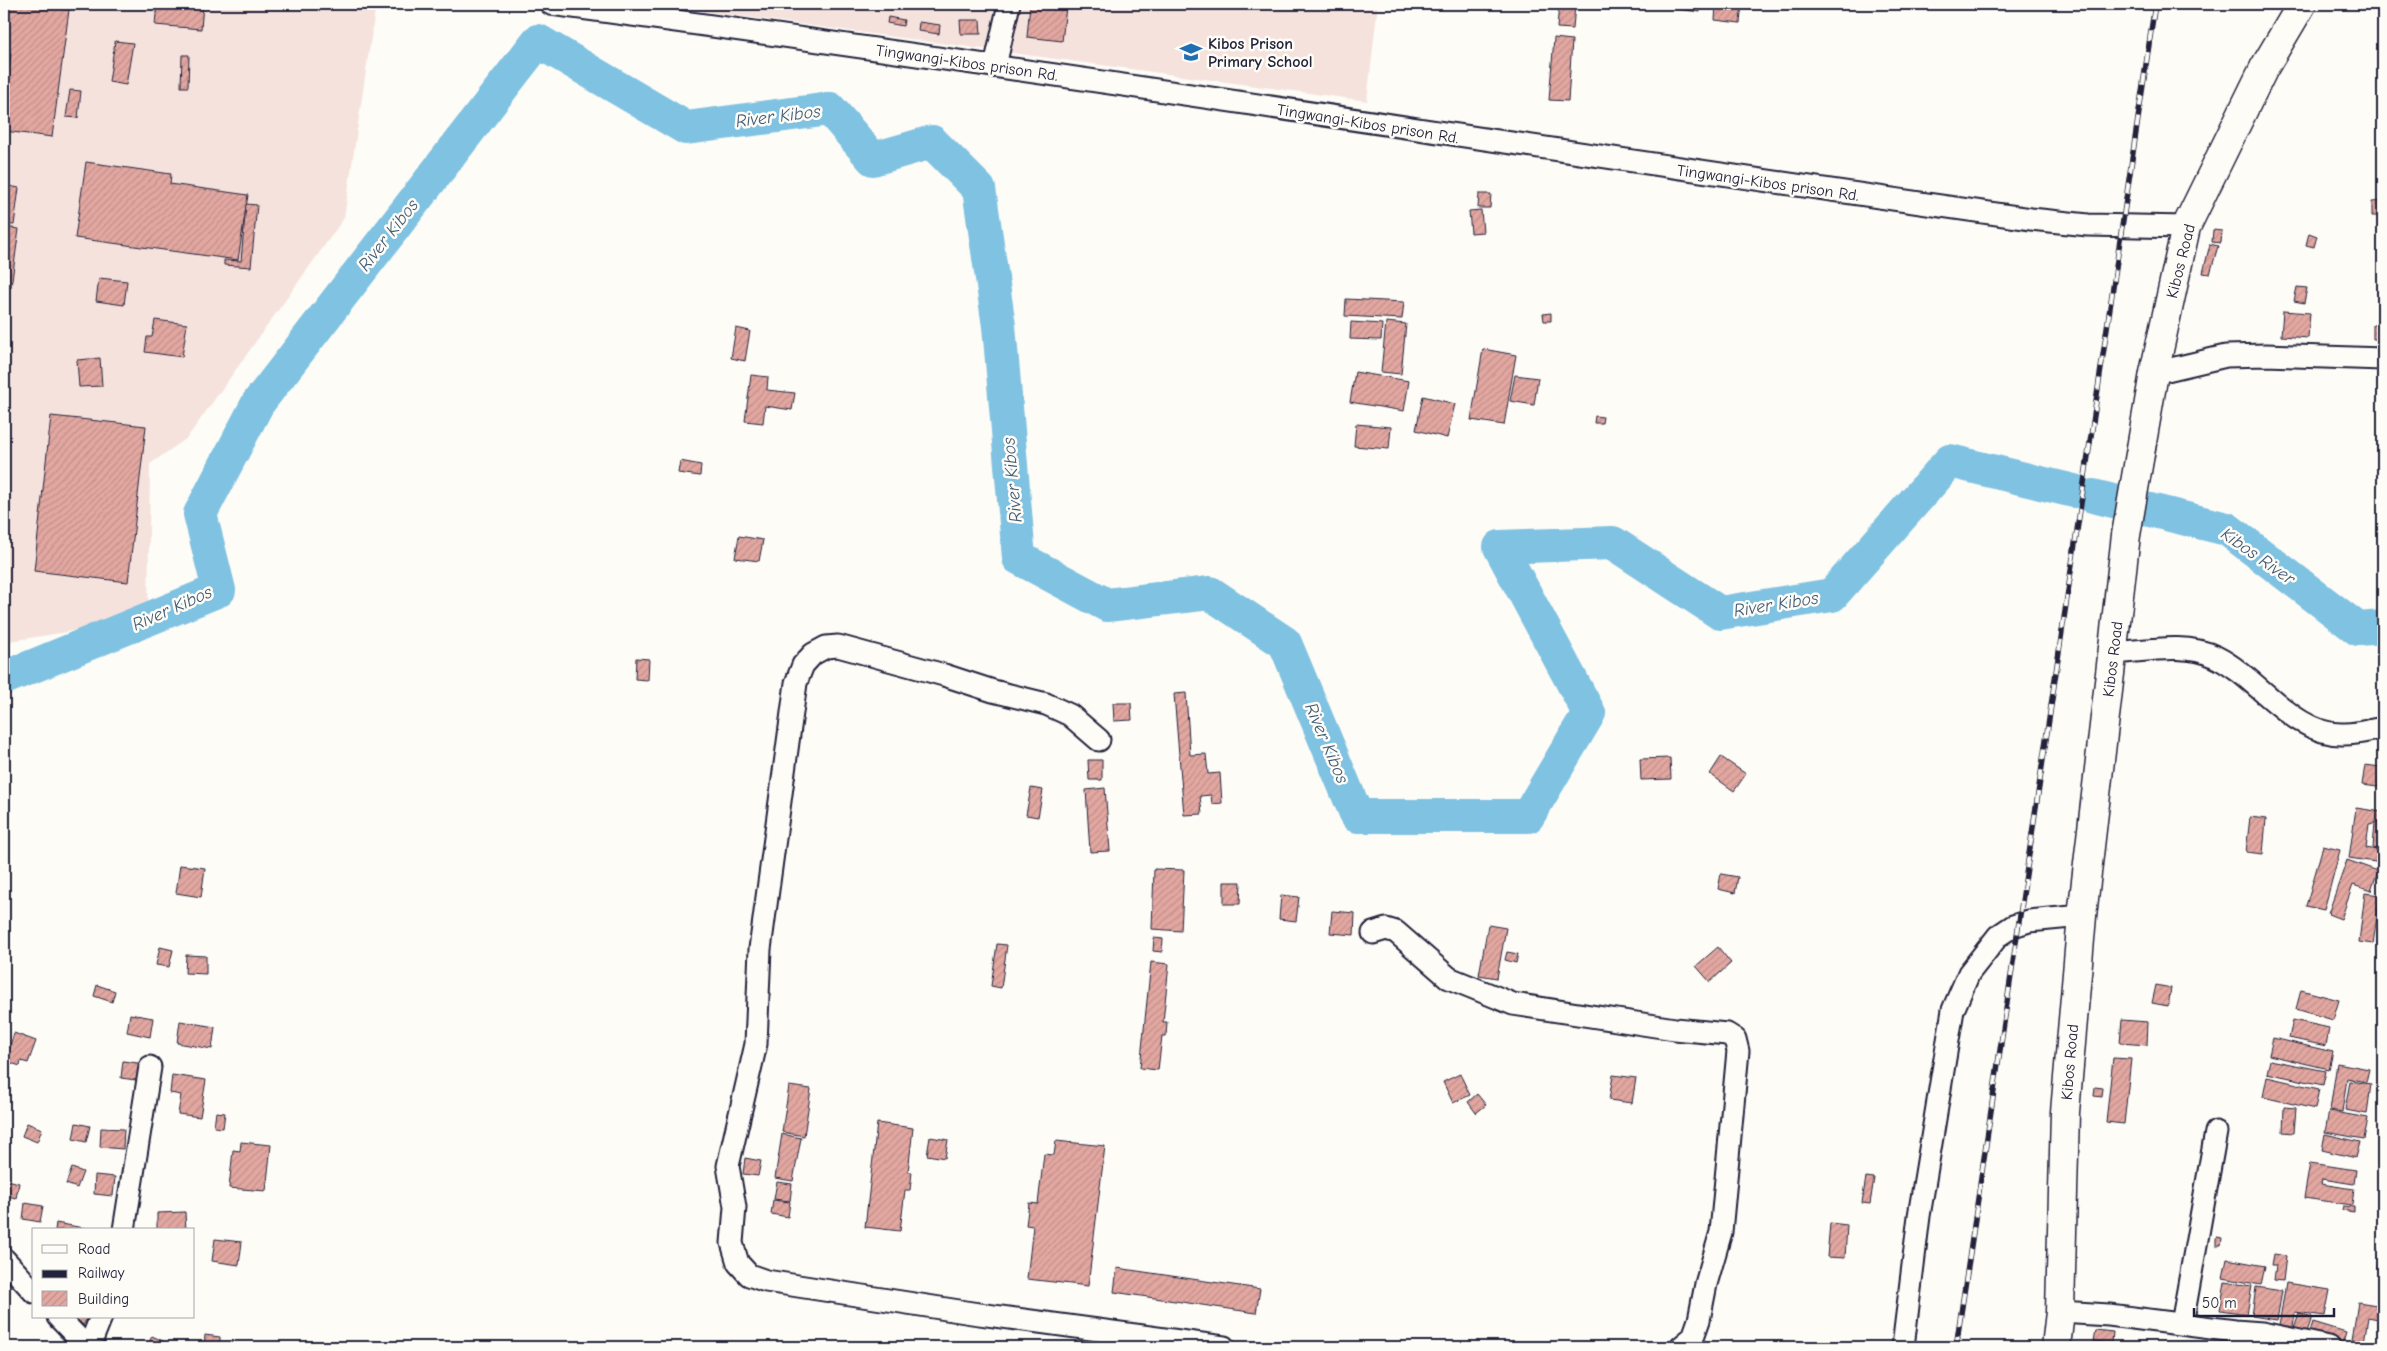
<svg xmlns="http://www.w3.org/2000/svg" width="2387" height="1351" font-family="'Comic Neue',sans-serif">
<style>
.built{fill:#f5e2dd}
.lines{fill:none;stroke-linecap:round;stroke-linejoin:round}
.river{stroke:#80c2e1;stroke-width:34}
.building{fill:url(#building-hatch);stroke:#22223b}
.minor-casing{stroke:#22223b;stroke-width:25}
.major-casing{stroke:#22223b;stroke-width:31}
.minor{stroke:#fdfcf7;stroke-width:21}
.major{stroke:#fdfcf7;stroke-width:28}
.rail-casing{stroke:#22223b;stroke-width:5.5}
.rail{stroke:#fdfcf7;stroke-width:4;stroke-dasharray:11;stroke-linecap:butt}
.labels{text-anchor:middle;stroke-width:5;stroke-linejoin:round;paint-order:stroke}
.poi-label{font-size:16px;font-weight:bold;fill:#22223b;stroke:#fdfcf7;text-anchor:start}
.street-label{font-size:16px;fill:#22223b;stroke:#fdfcf7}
.water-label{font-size:18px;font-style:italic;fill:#435a75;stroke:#fdfcf7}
</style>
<defs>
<pattern id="building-hatch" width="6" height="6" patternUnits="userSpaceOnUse" patternTransform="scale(1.25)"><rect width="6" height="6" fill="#e2a7a0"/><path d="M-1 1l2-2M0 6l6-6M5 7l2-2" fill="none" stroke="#c28f8b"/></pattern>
</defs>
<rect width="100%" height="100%" fill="#fdfcf7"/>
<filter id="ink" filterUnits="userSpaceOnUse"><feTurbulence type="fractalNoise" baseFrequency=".02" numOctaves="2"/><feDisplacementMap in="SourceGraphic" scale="10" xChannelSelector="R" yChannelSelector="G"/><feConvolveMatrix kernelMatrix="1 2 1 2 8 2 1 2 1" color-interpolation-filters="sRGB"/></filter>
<g filter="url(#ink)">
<g class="built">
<path d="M 4,4 L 376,4 L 344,218 L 187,438 L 150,464 L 148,619 L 4,642 Z"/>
<path d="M 650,4 L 1378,4 L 1367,101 Z"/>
</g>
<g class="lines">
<g class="river">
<path d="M 2093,496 L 2227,529 L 2358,629 L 2383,627"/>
<path d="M 4,678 L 219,590 L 200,514 L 258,403 L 538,41 L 686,128 L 830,109 L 873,159 L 932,142 L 979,189 L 999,326 L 1019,558 L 1107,605 L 1210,593 L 1285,643 L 1357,816 L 1528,816 L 1589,713 L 1500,547 L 1613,543 L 1720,613 L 1832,595 L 1950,461 L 2074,491"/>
</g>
</g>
<g class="building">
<path d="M 4,4 L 26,4 L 69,10 L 52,137 L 4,131 L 4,103 L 11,53 L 4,52 Z"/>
<path d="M 157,4 L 203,4 L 201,29 L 155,25 Z"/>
<path d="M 1030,4 L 1066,7 L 1062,41 L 1027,37 Z"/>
<path d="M 1559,4 L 1575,4 L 1573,29 L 1557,28 Z"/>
<path d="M 1678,4 L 1701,4 L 1700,12 L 1677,9 Z"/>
<path d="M 1716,4 L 1742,4 L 1740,23 L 1715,20 Z"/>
<path d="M 888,17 L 904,20 L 903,26 L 887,23 Z"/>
<path d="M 960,20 L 980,20 L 981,34 L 961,34 Z"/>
<path d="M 919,22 L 940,25 L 939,34 L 918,31 Z"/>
<path d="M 1554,38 L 1572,40 L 1568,101 L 1549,100 Z"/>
<path d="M 115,41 L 133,43 L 126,85 L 109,82 Z"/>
<path d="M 182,55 L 189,55 L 188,87 L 181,87 Z"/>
<path d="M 70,90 L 81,91 L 78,118 L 66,117 Z"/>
<path d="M 86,162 L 171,174 L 170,184 L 248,195 L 238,260 L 75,238 Z"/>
<path d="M 4,185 L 19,188 L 14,225 L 4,224 Z"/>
<path d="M 1479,194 L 1491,194 L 1490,208 L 1478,208 Z"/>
<path d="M 2383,201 L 2383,216 L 2372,216 L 2372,202 Z"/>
<path d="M 246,204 L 257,205 L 251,267 L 224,265 L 224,260 L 241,261 Z"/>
<path d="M 1481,210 L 1483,232 L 1471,233 L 1469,211 Z"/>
<path d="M 4,227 L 19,229 L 11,287 L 4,286 Z"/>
<path d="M 2213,230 L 2222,231 L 2221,243 L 2212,242 Z"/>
<path d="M 2309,233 L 2317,236 L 2314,247 L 2306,245 Z"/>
<path d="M 2210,244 L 2218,246 L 2210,274 L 2203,273 Z"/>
<path d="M 99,278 L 127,281 L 124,305 L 96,301 Z"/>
<path d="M 2297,287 L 2307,288 L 2304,303 L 2294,301 Z"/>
<path d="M 1346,299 L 1404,302 L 1402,319 L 1345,316 Z"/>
<path d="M 2283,311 L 2310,313 L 2308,338 L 2281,336 Z"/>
<path d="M 1551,313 L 1551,321 L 1544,321 L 1543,314 Z"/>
<path d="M 155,320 L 187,324 L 182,357 L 145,352 L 147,337 L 152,337 Z"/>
<path d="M 1351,322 L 1382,324 L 1381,340 L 1350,339 Z"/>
<path d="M 1386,322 L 1406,324 L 1401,374 L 1381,372 Z"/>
<path d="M 2383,324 L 2383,339 L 2373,339 L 2373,325 Z"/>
<path d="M 736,328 L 750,331 L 745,361 L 731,358 Z"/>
<path d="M 1483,349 L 1516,355 L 1504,425 L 1471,420 Z"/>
<path d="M 100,358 L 102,386 L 79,387 L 77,360 Z"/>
<path d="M 1355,372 L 1409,381 L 1404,411 L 1350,402 Z"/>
<path d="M 751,375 L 768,377 L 767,390 L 795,393 L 792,410 L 765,406 L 763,423 L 745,421 Z"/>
<path d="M 1515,375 L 1538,378 L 1534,405 L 1510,401 Z"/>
<path d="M 1423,396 L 1455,404 L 1447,438 L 1416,430 Z"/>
<path d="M 51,416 L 146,426 L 128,582 L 34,571 Z"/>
<path d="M 1595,416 L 1603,417 L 1602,423 L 1594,423 Z"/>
<path d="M 1356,424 L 1391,427 L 1389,449 L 1354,446 Z"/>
<path d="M 680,461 L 701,465 L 700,476 L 678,473 Z"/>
<path d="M 739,536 L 763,540 L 759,561 L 735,558 Z"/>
<path d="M 636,658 L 649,659 L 648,680 L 635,679 Z"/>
<path d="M 1186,693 L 1190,755 L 1206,754 L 1208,774 L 1220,773 L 1222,803 L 1212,804 L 1211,795 L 1200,796 L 1202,814 L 1184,815 L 1174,694 Z"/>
<path d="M 1113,703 L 1131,703 L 1132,720 L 1114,721 Z"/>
<path d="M 1721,757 L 1746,774 L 1734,791 L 1710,774 Z"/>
<path d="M 1670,758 L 1671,779 L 1641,780 L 1640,759 Z"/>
<path d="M 1088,760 L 1102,760 L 1102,780 L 1089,780 Z"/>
<path d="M 2365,765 L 2381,767 L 2378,787 L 2362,785 Z"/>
<path d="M 1031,788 L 1043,790 L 1038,817 L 1026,815 Z"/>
<path d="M 1105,788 L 1110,851 L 1090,852 L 1086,790 Z"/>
<path d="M 2356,808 L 2382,812 L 2380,822 L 2369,824 L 2366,848 L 2383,851 L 2382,863 L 2349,858 Z"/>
<path d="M 2250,817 L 2266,819 L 2263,854 L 2246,852 Z"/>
<path d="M 2375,822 L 2383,823 L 2383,850 L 2373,848 Z"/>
<path d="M 2323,846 L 2340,850 L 2324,910 L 2306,906 Z"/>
<path d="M 2347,860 L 2378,871 L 2371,891 L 2353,885 L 2341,919 L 2328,914 Z"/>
<path d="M 180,865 L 205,868 L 201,897 L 176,893 Z"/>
<path d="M 1154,869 L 1184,870 L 1181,931 L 1152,929 Z"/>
<path d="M 1721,874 L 1738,877 L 1735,893 L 1718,889 Z"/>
<path d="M 1224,882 L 1241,882 L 1240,904 L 1224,904 Z"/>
<path d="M 2365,893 L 2380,895 L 2373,944 L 2359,942 Z"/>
<path d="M 1281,895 L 1299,897 L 1296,921 L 1279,919 Z"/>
<path d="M 1332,911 L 1355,913 L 1354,935 L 1330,933 Z"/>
<path d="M 1488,925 L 1506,928 L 1497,978 L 1479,975 Z"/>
<path d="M 2379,931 L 2383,931 L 2383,946 L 2378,946 Z"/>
<path d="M 1154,938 L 1163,939 L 1162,952 L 1153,951 Z"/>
<path d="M 997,944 L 1007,945 L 1001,988 L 991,986 Z"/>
<path d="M 160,947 L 173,950 L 169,967 L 156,965 Z"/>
<path d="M 1718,947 L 1731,963 L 1710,982 L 1696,966 Z"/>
<path d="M 1507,952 L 1518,954 L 1516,963 L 1505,960 Z"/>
<path d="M 186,955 L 206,956 L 206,974 L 185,973 Z"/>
<path d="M 1151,962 L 1169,964 L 1163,1022 L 1167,1022 L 1166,1036 L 1162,1036 L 1158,1070 L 1140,1068 Z"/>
<path d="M 97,985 L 115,991 L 112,1002 L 94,996 Z"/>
<path d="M 2156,985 L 2171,988 L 2168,1006 L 2152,1003 Z"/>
<path d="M 2301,990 L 2339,1000 L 2333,1020 L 2296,1009 Z"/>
<path d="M 130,1014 L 153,1018 L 150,1037 L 127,1032 Z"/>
<path d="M 2122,1020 L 2148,1022 L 2147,1045 L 2120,1043 Z"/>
<path d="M 2293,1020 L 2329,1028 L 2326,1046 L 2289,1038 Z"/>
<path d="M 180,1021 L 215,1027 L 212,1049 L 177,1043 Z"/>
<path d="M 14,1033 L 36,1041 L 28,1063 L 21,1061 L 20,1066 L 5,1061 Z"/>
<path d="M 2273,1038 L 2333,1052 L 2329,1069 L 2269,1055 Z"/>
<path d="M 2113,1058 L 2131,1059 L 2124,1124 L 2106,1122 Z"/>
<path d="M 2270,1060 L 2326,1071 L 2323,1085 L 2267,1073 Z"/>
<path d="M 123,1061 L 145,1064 L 143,1081 L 121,1078 Z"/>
<path d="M 2337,1063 L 2369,1069 L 2366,1082 L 2347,1078 L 2342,1112 L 2330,1110 Z"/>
<path d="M 1460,1074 L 1470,1095 L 1453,1103 L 1443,1082 Z"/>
<path d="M 172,1075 L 206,1080 L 200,1117 L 178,1114 L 181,1095 L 170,1093 Z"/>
<path d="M 1613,1075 L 1636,1078 L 1632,1103 L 1609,1100 Z"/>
<path d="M 2267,1077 L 2319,1089 L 2315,1109 L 2263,1097 Z"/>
<path d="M 2350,1081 L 2371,1084 L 2367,1114 L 2345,1110 Z"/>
<path d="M 789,1086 L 811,1089 L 804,1136 L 782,1132 Z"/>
<path d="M 2095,1087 L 2103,1088 L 2102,1097 L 2094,1096 Z"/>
<path d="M 1477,1094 L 1486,1105 L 1476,1113 L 1468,1102 Z"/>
<path d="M 2284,1107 L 2296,1108 L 2294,1133 L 2283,1132 Z"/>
<path d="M 2329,1111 L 2368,1118 L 2364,1139 L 2325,1132 Z"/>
<path d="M 216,1112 L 225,1113 L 223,1128 L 214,1127 Z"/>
<path d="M 27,1123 L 42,1129 L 37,1142 L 22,1136 Z"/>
<path d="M 76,1123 L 90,1126 L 86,1142 L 73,1139 Z"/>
<path d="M 877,1123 L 913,1128 L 908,1172 L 912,1172 L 910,1190 L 905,1190 L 900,1231 L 865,1227 Z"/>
<path d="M 101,1128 L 124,1129 L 123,1149 L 100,1147 Z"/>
<path d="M 782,1134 L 801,1138 L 793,1181 L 775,1178 Z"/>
<path d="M 2325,1134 L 2360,1142 L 2356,1158 L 2322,1150 Z"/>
<path d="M 930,1137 L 948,1140 L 945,1158 L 927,1155 Z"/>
<path d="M 1056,1141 L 1105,1146 L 1088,1286 L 1027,1279 L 1033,1226 L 1026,1225 L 1029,1203 L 1038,1204 L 1044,1154 L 1054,1155 Z"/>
<path d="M 241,1142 L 271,1145 L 266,1191 L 229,1188 L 233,1150 L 240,1151 Z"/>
<path d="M 745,1158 L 761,1161 L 758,1176 L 743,1174 Z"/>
<path d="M 2310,1163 L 2356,1170 L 2354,1184 L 2322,1179 L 2321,1184 L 2354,1189 L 2352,1205 L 2304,1198 Z"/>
<path d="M 72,1168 L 83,1172 L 77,1188 L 66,1184 Z"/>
<path d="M 95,1175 L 115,1177 L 113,1196 L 94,1194 Z"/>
<path d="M 1866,1177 L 1874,1178 L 1870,1204 L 1862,1203 Z"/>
<path d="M 4,1179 L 19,1183 L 16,1198 L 4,1195 Z"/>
<path d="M 777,1182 L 792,1184 L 790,1201 L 774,1199 Z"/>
<path d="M 773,1200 L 790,1202 L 788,1217 L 771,1214 Z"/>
<path d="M 25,1203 L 43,1206 L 40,1222 L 23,1219 Z"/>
<path d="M 2343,1206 L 2354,1207 L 2354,1212 L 2342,1210 Z"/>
<path d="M 185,1212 L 186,1230 L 157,1230 L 157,1213 Z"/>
<path d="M 56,1223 L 95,1230 L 55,1230 Z"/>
<path d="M 1830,1223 L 1847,1225 L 1845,1258 L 1827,1257 Z"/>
<path d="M 2216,1237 L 2222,1238 L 2221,1245 L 2216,1245 Z"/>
<path d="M 215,1239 L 242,1242 L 239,1265 L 212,1261 Z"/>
<path d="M 2380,1248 L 2383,1248 L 2383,1268 L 2377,1268 Z"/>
<path d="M 2273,1254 L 2286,1256 L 2283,1281 L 2274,1280 L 2276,1265 L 2271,1265 Z"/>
<path d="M 2227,1259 L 2265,1266 L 2261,1285 L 2223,1278 Z"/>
<path d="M 1117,1268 L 1260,1289 L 1256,1313 L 1114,1292 Z"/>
<path d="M 2225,1282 L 2252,1286 L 2247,1314 L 2220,1310 Z"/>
<path d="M 2286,1283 L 2330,1290 L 2325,1316 L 2295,1312 L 2293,1327 L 2279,1325 Z"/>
<path d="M 2256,1287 L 2282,1291 L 2277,1320 L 2252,1316 Z"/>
<path d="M 2358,1302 L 2383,1306 L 2383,1320 L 2368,1317 L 2364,1342 L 2352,1340 Z"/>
<path d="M 2299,1313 L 2312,1317 L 2306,1335 L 2293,1331 Z"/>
<path d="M 74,1317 L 88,1317 L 83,1325 Z"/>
<path d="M 2313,1322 L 2346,1332 L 2342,1345 L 2309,1335 Z"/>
<path d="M 2095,1330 L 2113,1332 L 2112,1343 L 2093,1341 Z"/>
<path d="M 205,1335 L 220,1337 L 220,1347 L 204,1347 Z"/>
<path d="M 152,1336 L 176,1347 L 147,1347 Z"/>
</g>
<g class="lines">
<g class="minor-casing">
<g id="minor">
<path d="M 551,4 C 1045,70 1537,149 2031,219 L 2088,225 L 2186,227"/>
<path d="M 995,66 L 1009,4"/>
<path d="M 2154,373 L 2226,356 L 2266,355 L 2383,359"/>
<path d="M 2113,653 C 2146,651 2186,642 2216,657 C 2259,678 2295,737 2345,734 C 2358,734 2371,730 2383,728"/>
<path d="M 1099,740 L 1070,715 L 1046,704 L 993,691 L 944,675 L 838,646 L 826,647 L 813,654 L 803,665 L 796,683 L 760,949 L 756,1044 L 728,1166 L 735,1207 L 732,1243 L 738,1263 L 749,1275 L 766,1281 L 972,1313 L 1224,1347"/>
<path d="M 1373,933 L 1386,929 L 1396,932 L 1449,978 L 1513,1004 L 1675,1029 L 1727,1034 L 1735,1039 L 1738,1051 L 1721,1232 L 1706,1284 L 1699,1320 L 1693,1337 L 1681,1347"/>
<path d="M 124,1230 L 150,1067"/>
<path d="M 4,1259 L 34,1292"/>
<path d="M 2060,1312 L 2109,1315 L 2235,1331 L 2262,1333 L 2329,1347"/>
<path d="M 58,1317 L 87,1347"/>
<path d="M 2182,1324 L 2216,1132"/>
<path d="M 89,1347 L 101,1317"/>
<path d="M 1903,1347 L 1919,1216 L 1953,1010 L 1969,973 L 1998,936 L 2013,926 L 2029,921 L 2082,916"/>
</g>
</g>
<g class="major-casing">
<path id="major" d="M 2056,1347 L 2060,1312 L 2065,1112 L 2082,916 L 2126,535 L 2154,373 L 2186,227 L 2264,68 L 2302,4"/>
</g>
<use href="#minor" class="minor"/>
<use href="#major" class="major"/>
<g class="rail-casing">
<path id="rail" d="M 1956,1347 L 2155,4"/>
</g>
<use href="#rail" class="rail"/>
</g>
</g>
<defs>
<g id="school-bare" transform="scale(1.725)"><path d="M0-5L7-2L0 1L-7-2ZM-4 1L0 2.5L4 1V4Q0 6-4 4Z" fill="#1f6fb2" stroke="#fdfcf7" stroke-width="2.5" paint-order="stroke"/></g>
</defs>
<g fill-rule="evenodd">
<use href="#school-bare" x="1191" y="52"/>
</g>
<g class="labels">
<g class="poi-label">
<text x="1208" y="49">Kibos Prison<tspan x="1208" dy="18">Primary School</tspan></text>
</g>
<g class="street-label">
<text transform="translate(967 62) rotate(8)" y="6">Tingwangi-Kibos prison Rd.</text>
<text transform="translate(1368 123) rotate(9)" y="6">Tingwangi-Kibos prison Rd.</text>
<text transform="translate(1768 182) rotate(8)" y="6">Tingwangi-Kibos prison Rd.</text>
<text transform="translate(2180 261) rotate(-76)" y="6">Kibos Road</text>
<text transform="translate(2112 659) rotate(-83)" y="6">Kibos Road</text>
<text transform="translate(2069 1062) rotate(-85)" y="6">Kibos Road</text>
</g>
<g class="water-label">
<text transform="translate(778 116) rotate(-7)" y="6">River Kibos</text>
<text transform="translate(388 235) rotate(-52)" y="6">River Kibos</text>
<text transform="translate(1012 480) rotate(-95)" y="6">River Kibos</text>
<text transform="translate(2258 556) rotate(35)" y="6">Kibos River</text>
<text transform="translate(1776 604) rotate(-9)" y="6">River Kibos</text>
<text transform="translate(172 608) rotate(-24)" y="6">River Kibos</text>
<text transform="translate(1327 743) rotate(67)" y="6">River Kibos</text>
</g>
</g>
<rect width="2387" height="1351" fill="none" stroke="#fdfcf7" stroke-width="20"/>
<rect x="10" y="10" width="2367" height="1331" fill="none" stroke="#22223b" stroke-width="2" filter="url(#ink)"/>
<rect x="32" y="1228" width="162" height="90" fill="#fdfcf7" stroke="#a5a5ac"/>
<rect x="42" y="1245" width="25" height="8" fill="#fdfcf7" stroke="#a5a5ac"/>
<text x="78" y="1254" font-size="15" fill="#22223b">Road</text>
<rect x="42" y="1270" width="25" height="8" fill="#22223b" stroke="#a5a5ac"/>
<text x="78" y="1278" font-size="15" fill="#22223b">Railway</text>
<rect x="42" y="1291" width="25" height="15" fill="url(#building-hatch)" stroke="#a5a5ac"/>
<text x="78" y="1304" font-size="15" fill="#22223b">Building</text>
<path d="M2194 1308v8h140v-8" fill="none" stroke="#22223b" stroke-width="2.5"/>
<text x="2202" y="1308" font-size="15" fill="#22223b" stroke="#fdfcf7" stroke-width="4" paint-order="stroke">50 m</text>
</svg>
